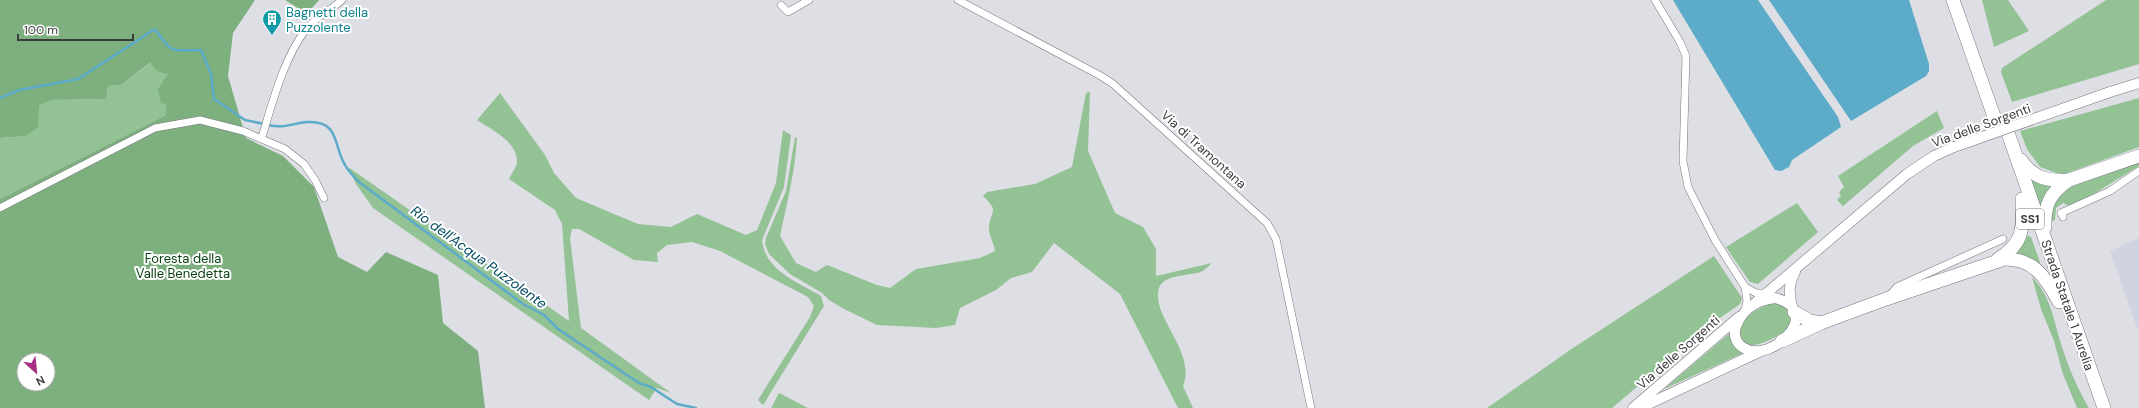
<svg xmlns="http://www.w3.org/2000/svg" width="2139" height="408" font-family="'DM Sans',sans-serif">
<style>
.built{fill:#d2d3e1}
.green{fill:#93c294}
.forest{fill:#7db07e;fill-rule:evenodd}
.water{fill:#5cabc9}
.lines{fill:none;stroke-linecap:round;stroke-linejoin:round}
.stream{stroke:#5cabc9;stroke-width:2.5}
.street-casing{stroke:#77787e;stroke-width:8}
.secondary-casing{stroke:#77787e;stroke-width:11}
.highway-casing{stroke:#77787e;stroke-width:14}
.street{stroke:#fff;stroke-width:7}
.secondary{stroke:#fff;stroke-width:10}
.highway{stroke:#fff;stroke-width:13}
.secondary-bridge-casing{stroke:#77787e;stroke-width:11;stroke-linecap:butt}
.secondary-bridge{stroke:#fff;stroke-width:10}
.labels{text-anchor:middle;stroke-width:4;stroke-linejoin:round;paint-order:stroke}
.shield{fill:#fff;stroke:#767677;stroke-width:1}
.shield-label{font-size:12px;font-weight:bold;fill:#3b3b3d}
.culture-label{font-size:13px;fill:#0d838f;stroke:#fff;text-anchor:start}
.street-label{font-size:13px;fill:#3b3b3d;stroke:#fff}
.park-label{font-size:13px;fill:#0b4314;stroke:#fff}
.water-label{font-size:14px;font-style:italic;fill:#024b60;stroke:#fff}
</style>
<rect width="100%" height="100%" fill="#dedee5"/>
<path class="built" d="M 2139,238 L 2139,333 L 2110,251 Z"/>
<g class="green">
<path d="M 1982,0 L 2008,0 L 2029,31 L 1994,47 Z"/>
<path d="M 2106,0 L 2139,0 L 2139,64 L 2012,102 L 2001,72 L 2002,68 Z"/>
<path d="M 151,63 L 168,74 L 166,115 L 0,199 L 0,138 L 26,136 L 39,106 L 52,100 L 106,99 L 108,86 L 121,85 Z"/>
<path d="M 1090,92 L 1088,151 L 1115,213 L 1143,227 L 1156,249 L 1156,276 L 1212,263 C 1208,266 1205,271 1200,272 C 1189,276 1164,274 1159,288 C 1150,316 1197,352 1183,386 L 1193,408 L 1178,408 L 1120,294 L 1054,243 L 1032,272 L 1011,278 L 996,290 L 960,308 L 955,325 L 936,328 L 877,325 L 844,309 L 829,300 L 822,293 L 790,274 L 769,254 L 765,244 L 766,238 L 786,191 L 795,137 L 797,138 C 795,172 787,203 780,236 L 796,263 L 816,272 L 827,265 L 877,285 L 890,288 L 916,269 L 980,258 L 995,251 C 994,243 988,234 989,226 C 992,208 999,212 983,196 L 987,192 L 1035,184 L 1072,167 L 1086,93 Z"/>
<path d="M 500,93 L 545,155 L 554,173 L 576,198 L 638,224 L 671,227 L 697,214 L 746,235 L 757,230 L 776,183 L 783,130 L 791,135 L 784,187 L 762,240 C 765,271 798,282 821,296 L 824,306 L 763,405 L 758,400 L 810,317 L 814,306 L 808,297 L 720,251 L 692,242 L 667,245 L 657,253 L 658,262 L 634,260 L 579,229 L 572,229 L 570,238 L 581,328 L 671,393 L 657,388 L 649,400 L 373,208 L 356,184 L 348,167 L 569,321 L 562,224 L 555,210 L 509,179 C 511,174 517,167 517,162 C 517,141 492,130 477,120 Z"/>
<path d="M 2139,98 L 2139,147 L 2062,175 L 2040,167 L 2027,149 L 2020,131 Z"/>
<path d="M 1937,111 L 1944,128 L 1913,146 L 1843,206 L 1837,200 L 1841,196 L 1839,192 L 1844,187 L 1838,176 Z"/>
<path d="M 2139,160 L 2139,166 L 2092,195 L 2069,206 L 2063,203 L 2056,208 L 2055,220 L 2048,223 L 2050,205 L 2072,183 Z"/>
<path d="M 2028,174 L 2053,184 L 2042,205 L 2039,205 Z"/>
<path d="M 1797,203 L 1818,232 L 1758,284 L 1750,282 L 1726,247 Z"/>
<path d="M 2026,235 L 2031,237 L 2040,262 L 2038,265 L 2014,252 Z"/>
<path d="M 1714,256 L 1742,298 L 1740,304 L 1707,327 L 1612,408 L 1487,408 L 1570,350 Z"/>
<path d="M 2032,277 C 2050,295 2054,320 2061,344 C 2068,366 2077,388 2089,408 L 2077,408 L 2063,374 L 2054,341 L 2041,309 Z"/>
<path d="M 1775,302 L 1782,303 L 1791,314 C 1791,318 1791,323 1789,326 C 1786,334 1758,347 1750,345 C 1744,344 1742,340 1739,335 C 1740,317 1760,306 1775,302 Z"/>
<path d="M 1730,333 L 1732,342 L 1743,353 L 1664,389 Z"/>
<path d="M 779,393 L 808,408 L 771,408 Z"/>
</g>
<g class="forest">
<path d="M 0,0 L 255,0 L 233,33 L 228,76 L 246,138 L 283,156 L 314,187 L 338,257 L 367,272 L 386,252 L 438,275 L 443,323 L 478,351 L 485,408 L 0,408 L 0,199 L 166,115 L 166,104 L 161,103 L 158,89 L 168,74 L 157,71 L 150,63 L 121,85 L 108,86 L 106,99 L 52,100 L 39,106 L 38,127 L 26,136 L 0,138 ZM 24,360 L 48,360 L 48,384 L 24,384 Z"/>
<path d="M 285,0 L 319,0 L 307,14 Z"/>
</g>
<g class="water">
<path d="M 1673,0 L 1758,0 L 1838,117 L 1841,127 L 1792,160 L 1789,167 L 1781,171 L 1775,170 Z"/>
<path d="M 1769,0 L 1909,0 L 1929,64 L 1929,71 L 1926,76 L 1851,121 Z"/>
</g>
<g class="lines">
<g class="stream">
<path d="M 0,98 L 19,90 L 78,79 L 155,29 C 173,55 170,50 201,50 L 211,74 L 214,99 L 245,120 L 264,124"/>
<path d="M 268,125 C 285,129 292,123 308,122 C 340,121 333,145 345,165 C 348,171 354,177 359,182 L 523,304 L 544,315 L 558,329 L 639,383 L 651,387 L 677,404 L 696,408"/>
</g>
<g class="street-casing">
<g id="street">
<path d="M 958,0 L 1099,75 L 1112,83 L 1267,223 L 1276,239 L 1311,408"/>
<path d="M 1655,0 L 1680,42 L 1686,56 L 1683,161 L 1688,187 L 1715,240 L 1745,287 L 1747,301 L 1745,311"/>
<path d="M 781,5 L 788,12 L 809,0"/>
<path d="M 262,137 C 273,101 283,60 306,29 C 315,18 331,10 342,0"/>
<path d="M 0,208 L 155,128 L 200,120 L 243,131 L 285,149 L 304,164 L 315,180 L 324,198"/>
<path d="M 2063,217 L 2061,213 L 2110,191 L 2139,171"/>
<path d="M 1745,287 L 1756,293 L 1766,293"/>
<path d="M 1889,296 L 1897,287 L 2003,239"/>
</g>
</g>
<g class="secondary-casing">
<g id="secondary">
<path d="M 2110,92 L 2139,83"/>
<path d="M 1775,298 C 1826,311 1771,365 1744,348 C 1724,336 1741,312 1755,304 C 1761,300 1769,299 1775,298 Z"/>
<path d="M 1755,303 L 1907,174 L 1934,156 L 1954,147"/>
<path d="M 1792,307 C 1789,293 1788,285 1795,272"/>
<path d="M 1633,408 L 1739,317"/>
<path d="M 1640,408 L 1759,352"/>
</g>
</g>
<g class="highway-casing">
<g id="highway">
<path d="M 1953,0 L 1997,125"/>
<path d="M 2008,133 L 2104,408"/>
<path d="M 2021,160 C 2033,179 2049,181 2069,180"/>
<path d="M 2045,227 C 2044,204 2051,192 2069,180 L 2139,156"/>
<path d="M 1998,259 C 2025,243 2023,227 2022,199"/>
<path d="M 1794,312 L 1810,321 L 1821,323"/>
<path d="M 1782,341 L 1821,323 L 1886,299 L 2004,259 C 2034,258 2046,278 2059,302"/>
</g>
</g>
<use href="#street" class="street"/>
<use href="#secondary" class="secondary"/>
<use href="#highway" class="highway"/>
<g class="secondary-bridge-casing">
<path id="secondary-bridge" d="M 1954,147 L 2110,92"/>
</g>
<use href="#secondary-bridge" class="secondary-bridge"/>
</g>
<defs>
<g id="building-pin" transform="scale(1)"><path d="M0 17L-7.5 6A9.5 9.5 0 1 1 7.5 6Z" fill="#0f9aa8" stroke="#fff"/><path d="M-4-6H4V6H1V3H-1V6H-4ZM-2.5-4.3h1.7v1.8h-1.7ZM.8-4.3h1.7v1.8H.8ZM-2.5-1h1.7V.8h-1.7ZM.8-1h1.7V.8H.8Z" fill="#fff"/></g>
</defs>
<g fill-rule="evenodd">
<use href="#building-pin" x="272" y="19"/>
</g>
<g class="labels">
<rect class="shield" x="2016" y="209" width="28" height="20" rx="3"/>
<g class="shield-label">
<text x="2030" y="223">SS1</text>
</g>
<g class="culture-label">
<text x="286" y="17">Bagnetti della<tspan x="286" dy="15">Puzzolente</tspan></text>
</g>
<g class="street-label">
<text transform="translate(1981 125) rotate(-20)" y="5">Via delle Sorgenti</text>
<text transform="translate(1204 149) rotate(42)" y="5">Via di Tramontana</text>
<text transform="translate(2068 305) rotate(71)" y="5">Strada Statale 1 Aurelia</text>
<text transform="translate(1678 352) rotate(-41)" y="5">Via delle Sorgenti</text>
</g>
<g class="park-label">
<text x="183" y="263">Foresta della<tspan x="183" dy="15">Valle Benedetta</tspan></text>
</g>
<g class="water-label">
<text transform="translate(479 257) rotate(36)" y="5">Rio dell'Acqua Puzzolente</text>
</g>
</g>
<g transform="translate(36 372) rotate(153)"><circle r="19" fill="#ffffff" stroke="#b1b1b1"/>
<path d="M0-3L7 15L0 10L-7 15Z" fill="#a62e84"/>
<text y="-6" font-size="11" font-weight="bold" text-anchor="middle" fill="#3b3b3d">N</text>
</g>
<path d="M18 34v6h115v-6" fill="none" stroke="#3b3b3d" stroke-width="2"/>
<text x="24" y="34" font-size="12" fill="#3b3b3d" stroke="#ffffff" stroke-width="3" paint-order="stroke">100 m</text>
</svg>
